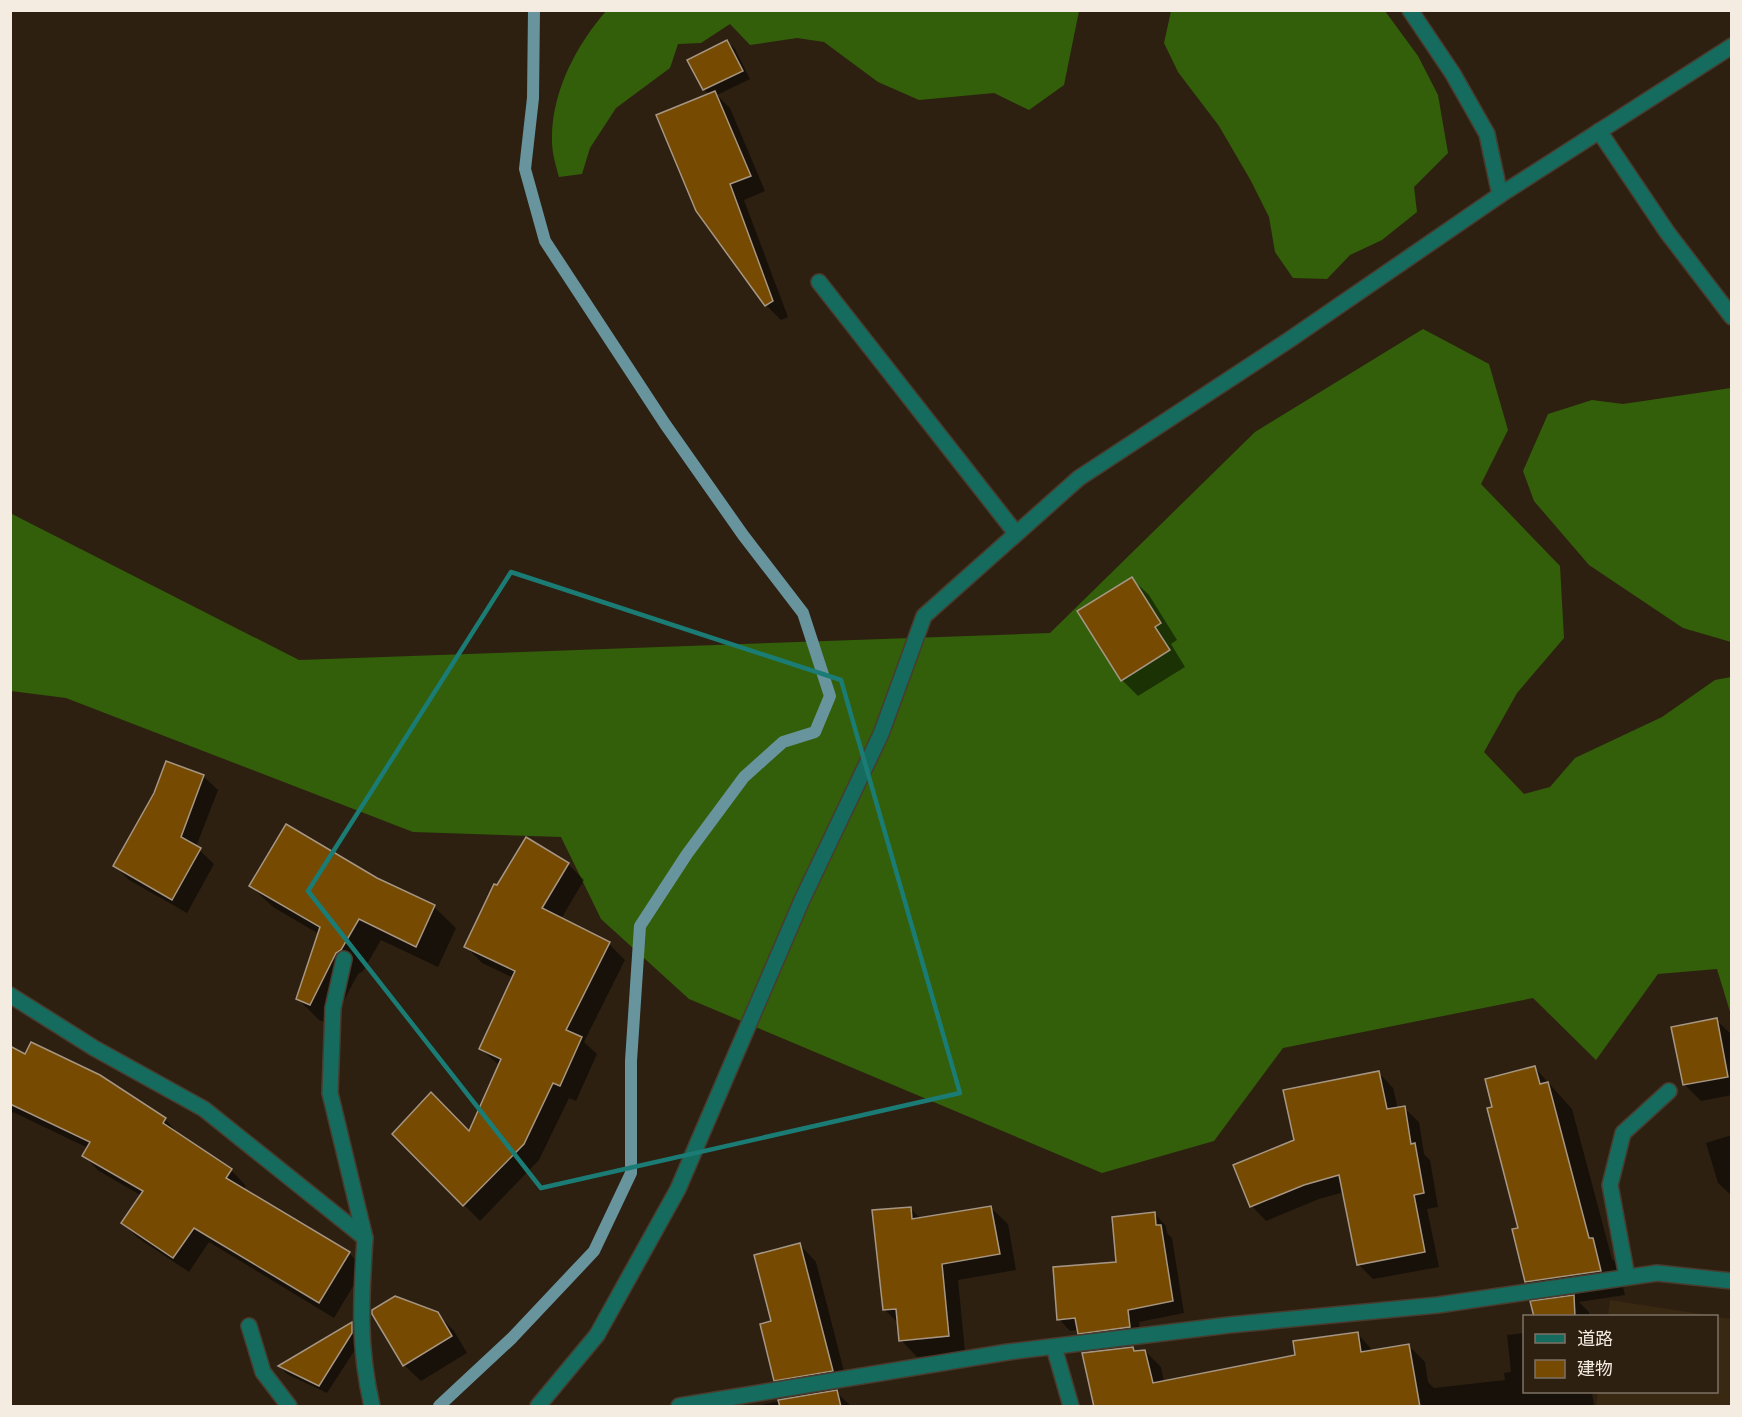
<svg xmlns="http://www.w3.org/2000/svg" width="1742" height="1417" font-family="'Source Sans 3','Noto Sans JP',sans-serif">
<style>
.built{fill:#392812}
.forest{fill:#335f0a}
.shadow{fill:#0007}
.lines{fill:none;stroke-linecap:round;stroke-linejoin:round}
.stream{stroke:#68949e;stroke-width:12}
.building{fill:#764b01;stroke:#a69683;stroke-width:1.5}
.service-casing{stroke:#493c2e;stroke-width:18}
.minor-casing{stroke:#493c2e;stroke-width:18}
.tertiary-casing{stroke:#493c2e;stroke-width:18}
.service{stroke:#146b5e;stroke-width:15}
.minor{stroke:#146b5e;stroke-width:15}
.tertiary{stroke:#146b5e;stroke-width:15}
.marked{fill:none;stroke:#1a7c74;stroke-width:4.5;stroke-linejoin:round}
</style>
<rect width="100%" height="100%" fill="#2d2011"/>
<g class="built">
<path d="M 1610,1300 L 1714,1316 L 1608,1316 Z"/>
<path d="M 1717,1317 L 1731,1319 L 1731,1406 L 1596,1406 L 1598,1392 L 1716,1392 Z"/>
</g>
<g class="forest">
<path d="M 607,10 L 1079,10 L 1079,11 L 1064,85 L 1029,110 L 994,93 L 919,100 L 878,82 L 824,42 L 797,38 L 750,45 L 730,24 L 701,43 L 678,44 L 670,68 L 616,108 L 590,148 L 582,174 L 559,177 C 556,166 552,153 552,141 C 551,93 576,45 607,10 Z"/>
<path d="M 1171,11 L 1385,11 L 1418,56 L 1438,95 L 1448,153 L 1414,187 L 1417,212 L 1382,240 L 1350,255 L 1327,279 L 1293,278 L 1275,252 L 1269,217 L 1251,181 L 1219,126 L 1178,72 L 1164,43 Z"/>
<path d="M 1423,329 L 1489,364 L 1508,430 L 1481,484 L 1560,566 L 1564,638 L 1517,693 L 1484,752 L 1524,794 L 1550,787 L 1575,758 L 1662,717 L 1715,680 L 1731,677 L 1731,1015 L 1717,969 L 1658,974 L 1596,1060 L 1533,998 L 1283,1048 L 1214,1141 L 1102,1173 L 689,999 L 601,919 L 561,837 L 413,832 L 66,698 L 11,691 L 10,513 L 299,660 L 1050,633 L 1255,432 Z"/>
<path d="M 1731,388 L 1732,388 L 1731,642 L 1683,628 L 1589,565 L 1534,501 L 1523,471 L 1548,414 L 1592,400 L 1623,404 Z"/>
</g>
<g class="shadow">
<path d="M 727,41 L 735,49 L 750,79 L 717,95 L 730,108 L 765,191 L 744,200 L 788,317 L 781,320 L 766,305 L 697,210 L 710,95 L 704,89 Z"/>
<path d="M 1132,579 L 1149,595 L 1177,640 L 1171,644 L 1185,667 L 1138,696 L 1122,680 Z"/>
<path d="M 203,776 L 218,790 L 196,847 L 214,864 L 187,913 L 129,880 L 115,866 Z"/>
<path d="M 526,839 L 568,864 L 584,880 L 561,919 L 609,944 L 625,960 L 584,1042 L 597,1054 L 576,1101 L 569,1098 L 539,1160 L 480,1221 L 394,1134 L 469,1133 L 500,1066 L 481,1049 L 514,978 L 482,963 L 466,947 Z"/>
<path d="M 377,879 L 434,907 L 456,928 L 438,967 L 381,940 L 363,971 L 358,974 L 331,1025 L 319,1020 L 297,998 L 319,934 L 273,907 L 251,886 Z"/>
<path d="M 1716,1020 L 1732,1035 L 1732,1095 L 1701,1101 L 1684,1084 Z"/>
<path d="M 10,1048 L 26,1056 L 100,1076 L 165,1119 L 180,1136 L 231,1170 L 246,1186 L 243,1190 L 349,1253 L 364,1268 L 334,1318 L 209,1242 L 189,1272 L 138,1238 L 123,1223 L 142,1196 L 99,1171 L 84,1156 L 88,1148 L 13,1112 L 10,1116 Z"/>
<path d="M 1535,1068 L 1572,1109 L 1612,1259 L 1617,1264 L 1625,1295 L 1579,1302 L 1589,1312 L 1589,1316 L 1535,1316 L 1545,1301 L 1526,1282 L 1520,1229 L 1494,1108 Z"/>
<path d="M 1379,1073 L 1393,1088 L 1398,1109 L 1404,1108 L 1419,1122 L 1424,1154 L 1430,1160 L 1438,1207 L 1427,1209 L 1439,1267 L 1373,1279 L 1359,1265 L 1344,1192 L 1319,1199 L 1266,1221 L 1252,1206 L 1235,1166 L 1296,1141 Z"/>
<path d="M 1732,1135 L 1732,1196 L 1718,1183 L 1706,1143 Z"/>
<path d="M 910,1208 L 921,1219 L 991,1208 L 1008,1224 L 1016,1270 L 958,1280 L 965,1352 L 917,1357 L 901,1340 L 899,1324 L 885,1310 Z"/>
<path d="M 1155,1214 L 1166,1226 L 1167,1233 L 1172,1238 L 1184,1313 L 1139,1322 L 1141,1339 L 1091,1345 L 1079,1330 L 1070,1331 L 1059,1319 L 1118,1263 Z"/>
<path d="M 800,1245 L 816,1262 L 848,1387 L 834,1390 L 851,1406 L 756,1406 L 794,1398 L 775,1380 L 772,1322 Z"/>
<path d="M 437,1313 L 454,1331 L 467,1353 L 421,1381 L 404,1365 Z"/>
<path d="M 352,1324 L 359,1331 L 360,1342 L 327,1393 L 287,1374 L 280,1367 Z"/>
<path d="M 1524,1333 L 1524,1392 L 1592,1392 L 1594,1406 L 1096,1406 L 1132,1348 L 1137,1352 L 1145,1351 L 1161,1367 L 1164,1382 L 1297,1356 L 1358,1334 L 1374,1352 L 1409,1346 L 1425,1362 L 1428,1382 L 1434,1388 L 1505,1380 L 1504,1373 L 1511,1372 L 1507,1335 Z"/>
</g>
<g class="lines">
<path class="stream" d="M 439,1406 L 512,1338 L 594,1251 L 631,1173 L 631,1061 L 640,926 L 687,854 L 744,777 L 783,742 L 815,732 L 830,696 L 803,613 L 743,535 L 665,424 L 545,241 L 525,169 L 533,98 L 534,10"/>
</g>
<g class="building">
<path d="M 727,40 L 743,71 L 703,90 L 687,60 Z"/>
<path d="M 715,91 L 751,176 L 730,184 L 773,301 L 765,306 L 696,211 L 656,115 Z"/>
<path d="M 1132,577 L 1161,623 L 1155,627 L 1170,650 L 1121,681 L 1077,611 Z"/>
<path d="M 166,761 L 204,775 L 181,837 L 201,848 L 172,900 L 113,866 L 154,793 Z"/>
<path d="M 286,824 L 377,878 L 435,905 L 416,947 L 359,919 L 341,950 L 336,953 L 310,1005 L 296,999 L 320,927 L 249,886 Z"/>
<path d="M 526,837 L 569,863 L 542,908 L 610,942 L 566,1030 L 582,1037 L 560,1086 L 553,1083 L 524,1144 L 463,1206 L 392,1134 L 431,1092 L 469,1131 L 501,1059 L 479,1049 L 515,971 L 464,947 L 494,884 L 497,885 Z"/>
<path d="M 1717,1018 L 1728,1077 L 1683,1085 L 1671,1027 Z"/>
<path d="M 31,1042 L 100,1075 L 166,1118 L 163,1123 L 232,1169 L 226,1178 L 350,1252 L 319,1303 L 194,1228 L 173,1258 L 121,1223 L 143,1191 L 82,1156 L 90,1142 L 10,1104 L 10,1046 L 25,1054 Z"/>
<path d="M 1535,1066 L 1540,1084 L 1548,1082 L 1589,1238 L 1593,1238 L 1601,1271 L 1525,1282 L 1512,1229 L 1518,1228 L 1487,1108 L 1492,1107 L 1485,1079 Z"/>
<path d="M 1379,1071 L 1387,1109 L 1405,1106 L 1411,1144 L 1415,1143 L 1424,1193 L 1414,1195 L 1425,1252 L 1357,1265 L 1339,1175 L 1304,1185 L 1250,1207 L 1233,1165 L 1294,1140 L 1283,1090 Z"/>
<path d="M 991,1206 L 1000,1254 L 942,1264 L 949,1336 L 899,1341 L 896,1309 L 883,1310 L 872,1210 L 911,1207 L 912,1219 Z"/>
<path d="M 1155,1212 L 1156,1225 L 1161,1225 L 1173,1301 L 1128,1310 L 1130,1327 L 1078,1334 L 1075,1318 L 1057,1320 L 1053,1267 L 1116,1262 L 1112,1217 Z"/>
<path d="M 800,1243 L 833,1371 L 774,1381 L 760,1324 L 771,1321 L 754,1255 Z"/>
<path d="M 1574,1295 L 1575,1317 L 1534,1317 L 1530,1301 Z"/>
<path d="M 395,1296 L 438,1312 L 452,1336 L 403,1366 L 372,1314 L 372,1310 Z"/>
<path d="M 352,1322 L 352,1333 L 319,1386 L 278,1366 Z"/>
<path d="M 1358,1332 L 1361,1352 L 1409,1344 L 1420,1407 L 1094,1407 L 1082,1353 L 1133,1347 L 1134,1351 L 1145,1350 L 1153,1383 L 1295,1355 L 1293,1341 Z"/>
<path d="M 837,1390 L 841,1407 L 780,1407 L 778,1400 Z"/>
</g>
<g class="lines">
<g class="service-casing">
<g id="service">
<path d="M 1599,131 L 1667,232 L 1732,317"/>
<path d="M 819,282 L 1015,532"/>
<path d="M 1627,1277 L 1610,1185 L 1623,1133 L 1669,1091"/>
</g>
</g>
<g class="minor-casing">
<g id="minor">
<path d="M 1410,10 L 1453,74 L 1487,134 L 1500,195"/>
<path d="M 344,959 L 333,1008 L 330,1093 L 365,1238"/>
<path d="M 10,995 L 94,1048 L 204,1109 L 365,1238 C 361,1299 358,1346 372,1406"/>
<path d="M 249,1326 L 263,1372 L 289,1406"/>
<path d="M 1054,1347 L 1071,1406"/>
<path d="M 679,1406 L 1008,1352 L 1229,1325 L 1438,1305 L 1657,1273 L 1732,1281"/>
</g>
</g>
<g class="tertiary-casing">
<path id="tertiary" d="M 538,1406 L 597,1335 L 678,1189 L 802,900 L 881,734 L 924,616 L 1079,478 L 1289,340 L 1500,195 L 1732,46"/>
</g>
<use href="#service" class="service"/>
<use href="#minor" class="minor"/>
<use href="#tertiary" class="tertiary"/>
</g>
<path class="marked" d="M 511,572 L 841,680 L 960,1093 L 541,1188 L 308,891 Z"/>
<rect width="1742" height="1417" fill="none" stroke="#f4ebe1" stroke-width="24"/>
<rect x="1523" y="1315" width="195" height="78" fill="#2d2011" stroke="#7d7164" stroke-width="1.5"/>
<rect x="1535" y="1334" width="30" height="9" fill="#146b5e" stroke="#7d7164" stroke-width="1.5"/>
<text x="1577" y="1345" font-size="18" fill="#f4ebe1">道路</text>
<rect x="1535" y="1360" width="30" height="18" fill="#764b01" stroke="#7d7164" stroke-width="1.5"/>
<text x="1577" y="1375" font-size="18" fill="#f4ebe1">建物</text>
</svg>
